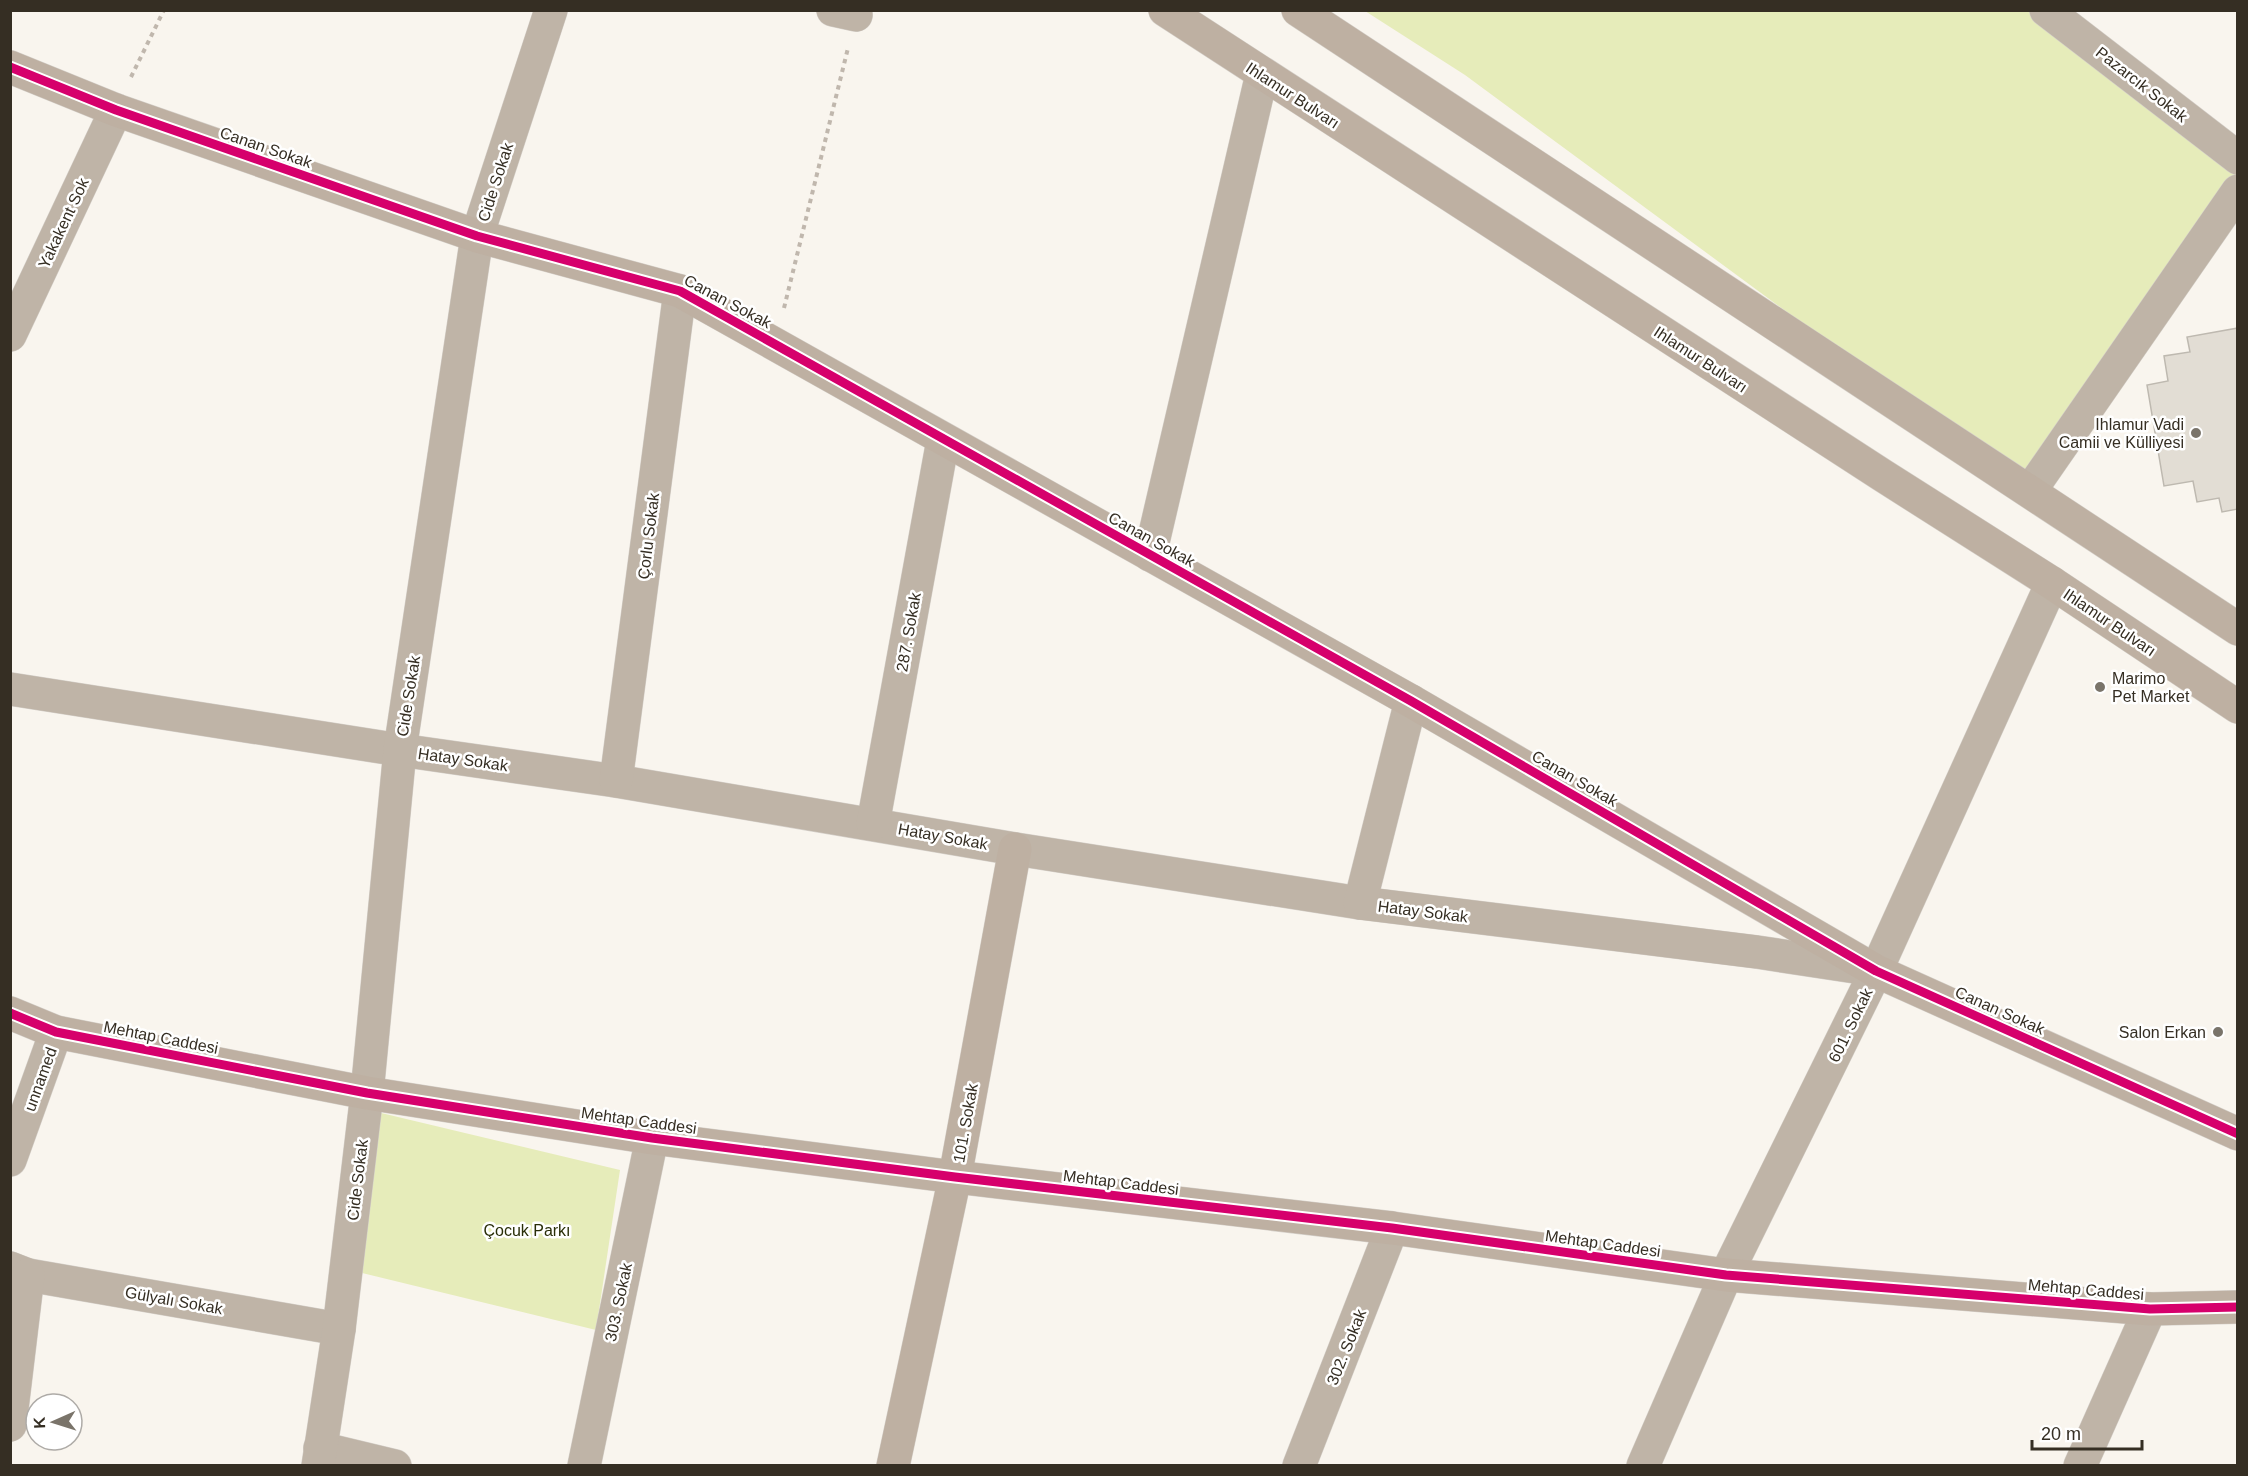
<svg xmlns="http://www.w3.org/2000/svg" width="2248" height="1476" font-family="Arial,sans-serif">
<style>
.green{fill:#e6ecba}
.building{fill:#e2ddd4;stroke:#beb9b0;stroke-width:1.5}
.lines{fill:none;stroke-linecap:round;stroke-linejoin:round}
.street-casing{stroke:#d5d0ca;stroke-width:34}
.secondary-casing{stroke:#d5d0ca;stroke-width:34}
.path{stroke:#c0b7ad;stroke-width:4;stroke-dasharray:4.5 4.5;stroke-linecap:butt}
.street{stroke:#bfb4a7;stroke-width:33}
.secondary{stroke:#beb0a2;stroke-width:33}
.cycleway-casing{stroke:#fff;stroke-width:13}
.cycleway{stroke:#d6006c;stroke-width:9}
.poi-dot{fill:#7a746a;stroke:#fff;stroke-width:2}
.labels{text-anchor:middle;stroke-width:5;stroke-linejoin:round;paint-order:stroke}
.street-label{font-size:16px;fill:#352e23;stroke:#fff}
.poi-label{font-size:16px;fill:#352e23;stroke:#fff;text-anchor:end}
.park-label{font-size:16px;fill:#292e08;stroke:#fff}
</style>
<rect width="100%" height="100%" fill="#f9f5ee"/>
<g class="green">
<path d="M 1365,11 L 2035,11 L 2237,159 L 2237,191 L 2030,491 L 1465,75 Z"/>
<path d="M 377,1112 L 620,1170 L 596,1330 L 358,1272 Z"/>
</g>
<path class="building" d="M 2238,328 L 2238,509 L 2222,512 L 2219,498 L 2197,502 L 2193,481 L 2164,486 L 2147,385 L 2168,381 L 2164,356 L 2190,352 L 2187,337 Z"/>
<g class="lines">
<g class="street-casing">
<g id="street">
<path d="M 833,10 L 856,15"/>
<path d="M 2046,10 L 2238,158"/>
<path d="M 10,335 L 116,110"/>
<path d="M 2030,491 L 2238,191"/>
<path d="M 1150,555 L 1262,74"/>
<path d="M 10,689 L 400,750 L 616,781 L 1015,849 L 1360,903 L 1757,952 L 1875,970"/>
<path d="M 616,781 L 680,291"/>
<path d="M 873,824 L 943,440"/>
<path d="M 1360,903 L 1411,701"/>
<path d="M 10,1160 L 56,1032"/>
<path d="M 10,1268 L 28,1275 L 339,1329"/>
<path d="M 10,1425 L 28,1275"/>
<path d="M 320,1448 L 395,1466"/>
<path d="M 318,1466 L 339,1329 L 367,1093 L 400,750 L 477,236 L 551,10"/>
<path d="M 584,1466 L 652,1138"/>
<path d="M 1299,1466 L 1392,1228"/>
<path d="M 1643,1466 L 1726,1275 L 1876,971 L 2052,583"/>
<path d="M 2080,1466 L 2150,1309"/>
</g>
</g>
<g class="secondary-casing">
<g id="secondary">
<path d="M 1165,10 L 1882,475 L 2052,583 L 2238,707"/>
<path d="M 1298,10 L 2238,629"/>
<path d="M 10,67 L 116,110 L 477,236 L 680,291 L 1411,701 L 1876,971 L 2238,1134"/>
<path d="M 10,1013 L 56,1032 L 367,1093 L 652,1138 L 955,1177 L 1392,1228 L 1726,1275 L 2150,1309 L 2238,1307"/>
<path d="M 893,1466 L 955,1177 L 1015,849"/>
</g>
</g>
<g class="path">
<path d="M 131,77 L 164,10"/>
<path d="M 784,308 L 848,48"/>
</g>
<use href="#street" class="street"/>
<use href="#secondary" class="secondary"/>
<g class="cycleway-casing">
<g id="cycleway">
<path d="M 10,67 L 116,110 L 477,236 L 680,291 L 1411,701 L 1876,971 L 2238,1134"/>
<path d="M 10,1013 L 56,1032 L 367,1093 L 652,1138 L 955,1177 L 1392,1228 L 1726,1275 L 2150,1309 L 2238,1307"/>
</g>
</g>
<use href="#cycleway" class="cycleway"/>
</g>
<g class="poi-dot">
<circle cx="2196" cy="433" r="6"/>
<circle cx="2100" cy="687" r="6"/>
<circle cx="2218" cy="1032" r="6"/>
</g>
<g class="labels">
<g class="street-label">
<text transform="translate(2142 84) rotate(38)" y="6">Pazarcık Sokak</text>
<text transform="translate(1293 95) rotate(33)" y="6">Ihlamur Bulvarı</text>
<text transform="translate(266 147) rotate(19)" y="6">Canan Sokak</text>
<text transform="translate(495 182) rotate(-72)" y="6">Cide Sokak</text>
<text transform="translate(63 223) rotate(-65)" y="6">Yakakent Sok</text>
<text transform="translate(728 301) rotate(28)" y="6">Canan Sokak</text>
<text transform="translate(1701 359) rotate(33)" y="6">Ihlamur Bulvarı</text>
<text transform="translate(648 536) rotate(-83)" y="6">Çorlu Sokak</text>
<text transform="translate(1152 539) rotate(29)" y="6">Canan Sokak</text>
<text transform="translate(2110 622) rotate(34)" y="6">Ihlamur Bulvarı</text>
<text transform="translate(908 632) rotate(-80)" y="6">287. Sokak</text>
<text transform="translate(408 696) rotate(-81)" y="6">Cide Sokak</text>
<text transform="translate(463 759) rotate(8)" y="6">Hatay Sokak</text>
<text transform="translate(1575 778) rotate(30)" y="6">Canan Sokak</text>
<text transform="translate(943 836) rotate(10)" y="6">Hatay Sokak</text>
<text transform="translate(1423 911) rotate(7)" y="6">Hatay Sokak</text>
<text transform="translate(2000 1010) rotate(24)" y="6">Canan Sokak</text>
<text transform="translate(1850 1025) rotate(-64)" y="6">601. Sokak</text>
<text transform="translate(161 1037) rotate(11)" y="6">Mehtap Caddesi</text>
<text transform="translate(40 1079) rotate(-70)" y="6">unnamed</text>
<text transform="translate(639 1120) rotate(8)" y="6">Mehtap Caddesi</text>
<text transform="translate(965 1123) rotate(-80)" y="6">101. Sokak</text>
<text transform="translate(357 1180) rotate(-83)" y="6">Cide Sokak</text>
<text transform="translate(1121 1182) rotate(7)" y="6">Mehtap Caddesi</text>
<text transform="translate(1603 1243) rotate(8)" y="6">Mehtap Caddesi</text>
<text transform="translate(2086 1289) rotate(5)" y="6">Mehtap Caddesi</text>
<text transform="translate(174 1300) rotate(10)" y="6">Gülyalı Sokak</text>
<text transform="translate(618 1302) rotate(-78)" y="6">303. Sokak</text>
<text transform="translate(1346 1347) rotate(-68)" y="6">302. Sokak</text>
</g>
<g class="poi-label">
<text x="2184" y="430">Ihlamur Vadi<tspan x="2184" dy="18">Camii ve Külliyesi</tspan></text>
<text x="2112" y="684" text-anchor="start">Marimo<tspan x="2112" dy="18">Pet Market</tspan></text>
<text x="2206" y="1038">Salon Erkan</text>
</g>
<g class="park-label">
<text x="527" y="1236">Çocuk Parkı</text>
</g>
</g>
<rect width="2248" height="1476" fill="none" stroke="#352e23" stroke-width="24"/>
<g transform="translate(54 1422) rotate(267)"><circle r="28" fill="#ffffff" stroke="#aeaba7" stroke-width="1.5"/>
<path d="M0-4.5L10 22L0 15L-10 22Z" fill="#7a746a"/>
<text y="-9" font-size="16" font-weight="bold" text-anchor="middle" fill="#352e23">K</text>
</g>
<path d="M2032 1440v9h110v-9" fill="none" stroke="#352e23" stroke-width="3"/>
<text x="2041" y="1440" font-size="18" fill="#352e23" stroke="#ffffff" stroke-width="4.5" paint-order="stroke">20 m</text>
</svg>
